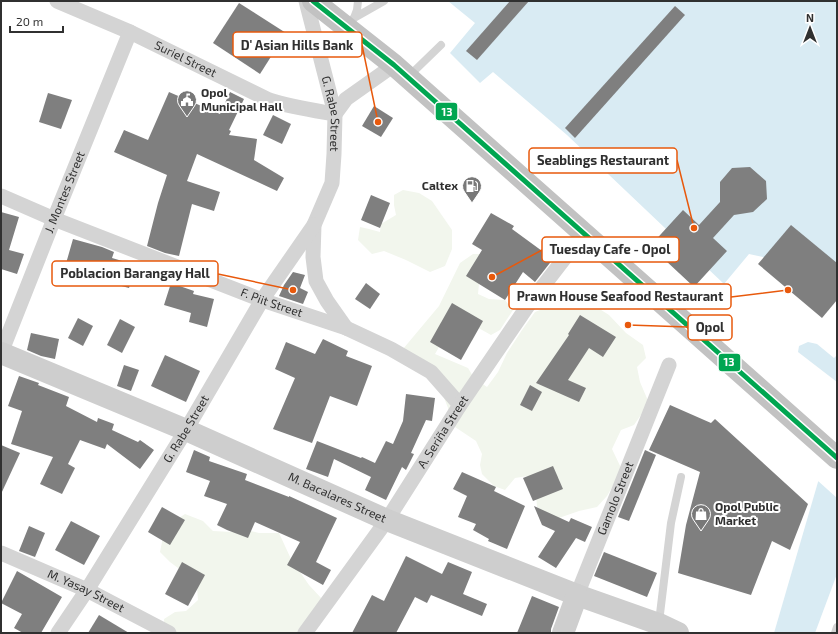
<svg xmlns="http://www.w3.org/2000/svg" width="838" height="634" font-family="'Exo 2',sans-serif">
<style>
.green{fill:#f2f6ed}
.water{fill:#d9ebf3}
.pier{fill:#fff}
.building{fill:#7f7f7f}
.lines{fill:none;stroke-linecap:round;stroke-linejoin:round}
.lane{stroke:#d4d4d4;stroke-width:8}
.street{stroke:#d4d4d4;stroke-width:15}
.secondary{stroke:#cecece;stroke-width:22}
.highway{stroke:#c2c2c2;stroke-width:22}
.bus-1-casing{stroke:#fff;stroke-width:8}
.bus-1{stroke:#00a651;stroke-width:5}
.labels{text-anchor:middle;stroke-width:4;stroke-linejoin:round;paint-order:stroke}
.street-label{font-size:12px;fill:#303030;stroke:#fff}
.poi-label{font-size:12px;font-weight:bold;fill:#303030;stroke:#fff;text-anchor:start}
.leader{fill:none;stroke:#e8590c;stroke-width:1.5}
.callout-dot{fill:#e8590c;stroke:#fff;stroke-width:1.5}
.callout{fill:#fff;stroke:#e8590c;stroke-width:1.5}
.callout-label{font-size:13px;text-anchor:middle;font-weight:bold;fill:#303030}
.line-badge{stroke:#fff;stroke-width:1.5}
.badge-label{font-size:11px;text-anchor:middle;font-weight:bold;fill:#fff}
</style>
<rect width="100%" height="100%" fill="#fff"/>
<g class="green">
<path d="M 403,190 L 419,193 L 432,201 L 452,230 L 452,249 L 445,266 L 430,272 L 406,260 L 384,251 L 372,254 L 358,240 L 360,227 L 369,229 L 380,232 L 381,224 L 396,215 L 394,205 L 394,195 Z"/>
<path d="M 473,254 L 480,254 L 484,264 L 483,273 L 479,284 L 478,294 L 489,299 L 505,300 L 513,310 L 500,330 L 491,335 L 457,316 L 435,354 L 468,368 L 474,378 L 487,387 L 498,372 L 507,353 L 522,330 L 535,312 L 540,310 C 545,296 555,292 568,289 L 609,315 L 626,333 L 643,345 L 646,358 L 637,367 L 640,382 L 649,403 L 634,425 L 621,430 L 612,449 L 622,470 L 607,496 L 597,507 L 579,511 L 556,519 L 537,507 L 536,494 L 528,476 L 515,478 L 505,490 L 494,486 L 482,474 L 480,465 L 482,454 L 476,441 L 449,423 L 448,408 L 443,395 L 403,349 L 439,306 L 460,263 Z"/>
<path d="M 185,514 L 203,521 L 213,531 L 232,532 L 239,528 L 259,533 L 279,533 L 291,559 L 309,585 L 322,599 L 300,633 L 164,633 L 164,619 L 175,612 L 186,611 L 198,600 L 197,588 L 190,577 L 170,562 L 160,552 L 164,532 L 173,522 Z"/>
</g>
<g class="water">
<path d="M 448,1 L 837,1 L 837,294 L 804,266 L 749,254 L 724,284 L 567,135 L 493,72 L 480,83 L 450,53 L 475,23 Z"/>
<path d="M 808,342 L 817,344 L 834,358 L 837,355 L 837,382 L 798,352 L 799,346 Z"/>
<path d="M 837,451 L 837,574 L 815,633 L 774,633 L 818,482 Z"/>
</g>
<path class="pier" d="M 837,449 L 837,498 L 817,480 L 835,450 Z"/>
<g class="building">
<path d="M 510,1 L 529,1 L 477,60 L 466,51 Z"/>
<path d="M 239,3 L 286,33 L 260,74 L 213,43 Z"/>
<path d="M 675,6 L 685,15 L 575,138 L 565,128 Z"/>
<path d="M 169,92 L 220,114 L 230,92 L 244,99 L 229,130 L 231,131 L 229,135 L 257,139 L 254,160 L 284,178 L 277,191 L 197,154 L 187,181 L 220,192 L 214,211 L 192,204 L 179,256 L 165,253 L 147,246 L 158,203 L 167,175 L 114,152 L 124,130 L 148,140 Z"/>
<path d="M 48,93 L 72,100 L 61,129 L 39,122 Z"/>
<path d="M 374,106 L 393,118 L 381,137 L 362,126 Z"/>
<path d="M 273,115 L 291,124 L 282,144 L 263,135 Z"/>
<path d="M 750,167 L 766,181 L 767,199 L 753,212 L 734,215 L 713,238 L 727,251 L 694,287 L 650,246 L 683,210 L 699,225 L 720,202 L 720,182 L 732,168 Z"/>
<path d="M 371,195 L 390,203 L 380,228 L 361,220 Z"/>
<path d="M 1,212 L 19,217 L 9,250 L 24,254 L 17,274 L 1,269 Z"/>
<path d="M 491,213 L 514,226 L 512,229 L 553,259 L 535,282 L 523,272 L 505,300 L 466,276 L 482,250 L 472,244 Z"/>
<path d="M 791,225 L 837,263 L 837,300 L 822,318 L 758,264 Z"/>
<path d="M 73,239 L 102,247 L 114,252 L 112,258 L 136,265 L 129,288 L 110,283 L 110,280 L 65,267 Z"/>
<path d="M 293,272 L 305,275 L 300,288 L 308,292 L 303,304 L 279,296 L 284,285 Z"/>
<path d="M 171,283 L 194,291 L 193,294 L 214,299 L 207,327 L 189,322 L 191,313 L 164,305 Z"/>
<path d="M 366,283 L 380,294 L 370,309 L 355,299 Z"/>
<path d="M 452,303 L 483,321 L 461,360 L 430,342 Z"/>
<path d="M 580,315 L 616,337 L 603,357 L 589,348 L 568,380 L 586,388 L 579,402 L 536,383 L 569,335 L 568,334 Z"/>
<path d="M 78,318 L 93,326 L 83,346 L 68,338 Z"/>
<path d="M 120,319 L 135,327 L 122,353 L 107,345 Z"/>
<path d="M 31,333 L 59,339 L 55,359 L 41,356 L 27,350 Z"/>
<path d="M 323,339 L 348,351 L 346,356 L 372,366 L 357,406 L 330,396 L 312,443 L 273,429 L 295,378 L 275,369 L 286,342 L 315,354 Z"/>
<path d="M 165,355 L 200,371 L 186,402 L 151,386 Z"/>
<path d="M 124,365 L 139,370 L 131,391 L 117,386 Z"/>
<path d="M 19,376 L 39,383 L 38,385 L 69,397 L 66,406 L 97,422 L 98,418 L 114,424 L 112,430 L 138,442 L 140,440 L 154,450 L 140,469 L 107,444 L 105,449 L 80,440 L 68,464 L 75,468 L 62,494 L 40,484 L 53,457 L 11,444 L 22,411 L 8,406 Z"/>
<path d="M 530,385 L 542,392 L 532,411 L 520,405 Z"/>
<path d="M 406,394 L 435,398 L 432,421 L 426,420 L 411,453 L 414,454 L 406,470 L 402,467 L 386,500 L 365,490 L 371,477 L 334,459 L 328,477 L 306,469 L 317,441 L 361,458 L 362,457 L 375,463 L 386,441 L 393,444 L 403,421 Z"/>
<path d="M 670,405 L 711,423 L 715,419 L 808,504 L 790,550 L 772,541 L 751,595 L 678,573 L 686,525 L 700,472 L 649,450 Z"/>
<path d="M 1,445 L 20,453 L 1,494 Z"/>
<path d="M 194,450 L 210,457 L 209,461 L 247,474 L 245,480 L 289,497 L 289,496 L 337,518 L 316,562 L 331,570 L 323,585 L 287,565 L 300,542 L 255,522 L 248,538 L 227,530 L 217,525 L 227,504 L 204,496 L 210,481 L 186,472 Z"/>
<path d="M 645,450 L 656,455 L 629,521 L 618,517 Z"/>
<path d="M 553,466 L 563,489 L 533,501 L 523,478 Z"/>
<path d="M 462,472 L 496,487 L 494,491 L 525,506 L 507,549 L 488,541 L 489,539 L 473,530 L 476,524 L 458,517 L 467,496 L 453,489 Z"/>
<path d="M 534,506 L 569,522 L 571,518 L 592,527 L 585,542 L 576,538 L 556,568 L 538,557 L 555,531 L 542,525 Z"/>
<path d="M 162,507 L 185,520 L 170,545 L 148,532 Z"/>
<path d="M 71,521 L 100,536 L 84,565 L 55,550 Z"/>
<path d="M 29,526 L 45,533 L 35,557 L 19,551 Z"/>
<path d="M 604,552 L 657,573 L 647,597 L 594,576 Z"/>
<path d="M 406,556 L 442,574 L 448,562 L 472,572 L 463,594 L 487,604 L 482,616 L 431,595 L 427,603 L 415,597 L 396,633 L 352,633 L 372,595 L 384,601 Z"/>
<path d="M 182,562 L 205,575 L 188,606 L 165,594 Z"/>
<path d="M 17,571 L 62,597 L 41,633 L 23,633 L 14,628 L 22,614 L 1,603 Z"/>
<path d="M 532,596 L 559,607 L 551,629 L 551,633 L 517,633 Z"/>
<path d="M 99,615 L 129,633 L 88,633 Z"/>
</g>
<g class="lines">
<g class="lane">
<path d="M 354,18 L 357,10 L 358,1"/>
<path d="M 347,26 L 354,18 L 384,1"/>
<path d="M 408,77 L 441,45"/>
<path d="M 659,622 L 671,523 L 681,477"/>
<path d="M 835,633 L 837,627"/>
</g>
<g class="street">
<path id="s1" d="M 57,1 L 130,32 L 269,100 C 291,107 312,110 335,114 L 346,99 L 394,65"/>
<path id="s2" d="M 306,1 L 335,114 L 334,154 L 332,183 L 314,225 L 313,257 L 316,281 L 327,301 L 346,328"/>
<path id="s3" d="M 1,196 L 54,219 L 262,300 L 346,328 L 391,349 L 431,372 L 460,405"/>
<path id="s4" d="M 1,353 L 54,219 L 130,32"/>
<path id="s5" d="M 1,553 L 87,590 L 169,633"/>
<path id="s6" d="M 577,595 L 669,365"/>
<path id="s7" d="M 58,633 L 87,590 L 186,430 L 262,300 L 314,225"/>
<path id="s8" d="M 305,633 L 387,520 L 460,405 L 527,307 L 584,233"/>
</g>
<g class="secondary">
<path id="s9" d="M 1,353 L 186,430 L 387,520 L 577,595 L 659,624 L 678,633"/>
<path d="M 563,633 L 577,595"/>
</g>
<path class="highway" d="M 313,1 L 394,65 L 837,458"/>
<g class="bus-1-casing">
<path id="bus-1" d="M 313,1 L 394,65 L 837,458"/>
</g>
<use href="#bus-1" class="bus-1"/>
</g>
<defs>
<g id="civic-pin" transform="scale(1)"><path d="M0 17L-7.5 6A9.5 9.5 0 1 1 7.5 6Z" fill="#787878" stroke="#fff"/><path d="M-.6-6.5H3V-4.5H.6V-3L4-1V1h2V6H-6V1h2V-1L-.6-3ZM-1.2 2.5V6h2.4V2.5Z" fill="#fff"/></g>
<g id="fuel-pin" transform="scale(1)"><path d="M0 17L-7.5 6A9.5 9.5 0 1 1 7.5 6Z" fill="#787878" stroke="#fff"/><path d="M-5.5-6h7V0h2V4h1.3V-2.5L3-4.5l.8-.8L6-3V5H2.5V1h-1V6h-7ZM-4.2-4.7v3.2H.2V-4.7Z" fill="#fff"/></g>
<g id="shop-pin" transform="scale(1)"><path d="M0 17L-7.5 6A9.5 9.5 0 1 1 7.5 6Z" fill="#787878" stroke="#fff"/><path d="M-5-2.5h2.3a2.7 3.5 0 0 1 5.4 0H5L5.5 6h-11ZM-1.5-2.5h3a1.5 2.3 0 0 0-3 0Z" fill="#fff"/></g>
</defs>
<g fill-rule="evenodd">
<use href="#civic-pin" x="187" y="100"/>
<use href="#fuel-pin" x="472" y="186"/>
<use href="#shop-pin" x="701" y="514"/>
</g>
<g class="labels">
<g class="street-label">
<text dy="4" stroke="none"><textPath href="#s1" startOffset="141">Suriel Street</textPath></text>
<text dy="4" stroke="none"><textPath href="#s2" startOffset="116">G. Rabe Street</textPath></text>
<text dy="4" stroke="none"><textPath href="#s4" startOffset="173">J. Montes Street</textPath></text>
<text dy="4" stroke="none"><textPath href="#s3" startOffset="291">F. Piit Street</textPath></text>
<text dy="4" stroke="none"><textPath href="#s7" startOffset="241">G. Rabe Street</textPath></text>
<text dy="4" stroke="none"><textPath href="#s8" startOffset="244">A. Seriña Street</textPath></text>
<text dy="4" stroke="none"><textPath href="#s9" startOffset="366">M. Bacalares Street</textPath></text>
<text dy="4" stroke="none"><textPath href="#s6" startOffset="104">Gamolo Street</textPath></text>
<text dy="4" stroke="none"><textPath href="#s5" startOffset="93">M. Yasay Street</textPath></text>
</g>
<g class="poi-label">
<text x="201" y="97">Opol<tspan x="201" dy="14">Municipal Hall</tspan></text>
<text x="458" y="190" text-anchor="end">Caltex</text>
<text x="715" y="511">Opol Public<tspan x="715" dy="14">Market</tspan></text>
</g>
</g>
<path class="leader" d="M378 122L362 45M694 228L677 160M492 277L542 250M293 290L218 274M788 290L731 297M628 325L688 327"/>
<g class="callout-dot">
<circle cx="378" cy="122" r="4"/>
<circle cx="694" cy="228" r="4"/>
<circle cx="492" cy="277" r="4"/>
<circle cx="293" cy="290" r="4"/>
<circle cx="788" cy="290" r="4"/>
<circle cx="628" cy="325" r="4"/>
</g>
<g class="callout">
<rect x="233" y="32" width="129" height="25" rx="4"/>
<rect x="529" y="148" width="148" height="25" rx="4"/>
<rect x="542" y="237" width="137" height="25" rx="4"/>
<rect x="52" y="261" width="166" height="25" rx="4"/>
<rect x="509" y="284" width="222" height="25" rx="4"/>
<rect x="688" y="315" width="44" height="25" rx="4"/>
</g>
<g class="callout-label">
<text x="297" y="50">D' Asian Hills Bank</text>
<text x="603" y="165">Seablings Restaurant</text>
<text x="610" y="254">Tuesday Cafe - Opol</text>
<text x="135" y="278">Poblacion Barangay Hall</text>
<text x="620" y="301">Prawn House Seafood Restaurant</text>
<text x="710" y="332">Opol</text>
</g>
<g class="line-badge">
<rect x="435" y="102" width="23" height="19" rx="4" fill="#00a651"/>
<rect x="718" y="353" width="23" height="19" rx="4" fill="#00a651"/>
</g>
<g class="badge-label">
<text x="447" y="116">13</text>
<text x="729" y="366">13</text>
</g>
<rect width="838" height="634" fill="none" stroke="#303030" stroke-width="4"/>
<g transform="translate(810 28)" stroke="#ffffff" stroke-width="3" paint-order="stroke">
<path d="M0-3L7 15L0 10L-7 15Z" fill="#303030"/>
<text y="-6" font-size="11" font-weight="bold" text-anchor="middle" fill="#303030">N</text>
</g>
<path d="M10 26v6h53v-6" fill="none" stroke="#303030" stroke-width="2"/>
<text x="16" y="26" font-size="12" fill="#303030" stroke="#ffffff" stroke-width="3" paint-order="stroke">20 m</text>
</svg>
